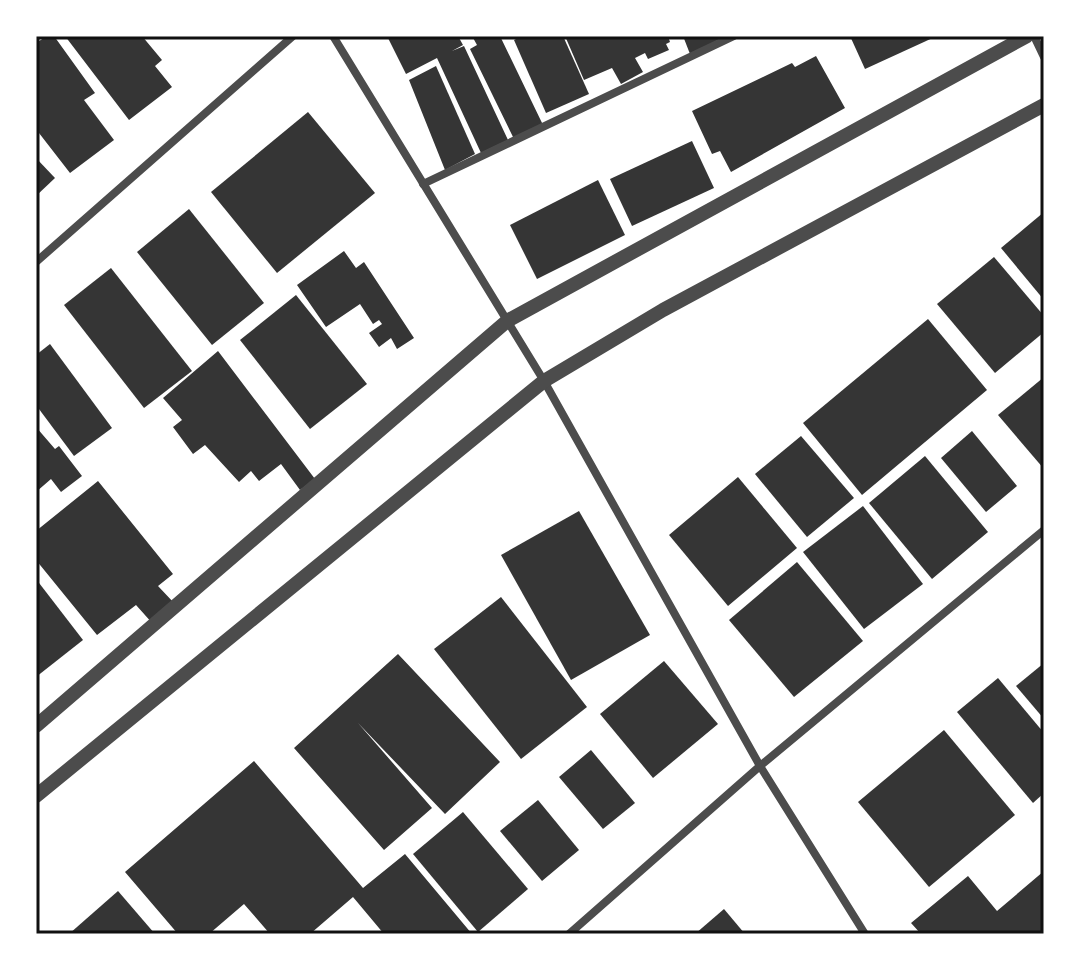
<svg xmlns="http://www.w3.org/2000/svg" width="1080" height="970" font-family="'Varela Round',sans-serif">
<style>
.building{fill:#353535}
.lines{fill:none;stroke-linecap:round;stroke-linejoin:round}
.minor{stroke:#4c4c4c;stroke-width:8}
.tertiary{stroke:#4c4c4c;stroke-width:14}
.neatline{fill:none;stroke:#111;stroke-width:3}
</style>
<rect width="100%" height="100%" fill="#fff"/>
<g class="building">
<path d="M 47,36 L 54,36 L 95,93 L 84,100 L 114,140 L 70,173 L 39,133 L 36,135 L 36,43 Z"/>
<path d="M 65,36 L 142,36 L 162,60 L 155,66 L 172,87 L 129,120 Z"/>
<path d="M 387,36 L 458,36 L 463,45 L 452,51 L 464,46 L 508,140 L 481,153 L 437,58 L 406,74 Z"/>
<path d="M 472,36 L 500,36 L 543,125 L 514,139 L 470,49 L 477,45 Z"/>
<path d="M 522,36 L 563,36 L 589,94 L 546,113 L 514,40 Z"/>
<path d="M 565,36 L 668,36 L 670,42 L 666,44 L 669,50 L 648,59 L 645,53 L 635,58 L 643,72 L 621,84 L 612,68 L 584,80 Z"/>
<path d="M 683,36 L 719,36 L 720,39 L 690,54 Z"/>
<path d="M 850,36 L 937,36 L 865,69 Z"/>
<path d="M 816,56 L 845,108 L 731,172 L 720,151 L 712,154 L 692,111 L 792,63 L 795,67 Z"/>
<path d="M 436,66 L 475,154 L 445,170 L 409,80 Z"/>
<path d="M 308,112 L 375,193 L 277,273 L 211,192 Z"/>
<path d="M 692,141 L 714,188 L 632,226 L 610,179 Z"/>
<path d="M 36,158 L 55,178 L 36,196 Z"/>
<path d="M 598,180 L 625,235 L 537,279 L 510,225 Z"/>
<path d="M 189,209 L 264,303 L 212,345 L 137,252 Z"/>
<path d="M 1044,212 L 1044,300 L 1001,248 Z"/>
<path d="M 344,251 L 356,268 L 364,262 L 414,338 L 397,349 L 391,338 L 379,347 L 369,333 L 382,324 L 379,320 L 373,324 L 360,304 L 326,327 L 297,285 Z"/>
<path d="M 994,257 L 1044,316 L 1044,332 L 995,373 L 937,304 Z"/>
<path d="M 111,268 L 192,371 L 144,408 L 64,305 Z"/>
<path d="M 296,295 L 367,384 L 310,429 L 240,340 Z"/>
<path d="M 928,319 L 987,390 L 862,495 L 803,423 Z"/>
<path d="M 50,344 L 112,428 L 74,456 L 36,405 L 36,355 Z"/>
<path d="M 218,351 L 315,479 L 300,490 L 281,464 L 259,481 L 251,471 L 239,482 L 205,445 L 193,454 L 173,427 L 182,420 L 163,398 Z"/>
<path d="M 1044,377 L 1044,469 L 998,415 Z"/>
<path d="M 36,427 L 55,449 L 59,446 L 82,476 L 61,492 L 51,479 L 36,492 Z"/>
<path d="M 972,431 L 1017,486 L 986,512 L 941,458 Z"/>
<path d="M 801,436 L 854,498 L 807,537 L 755,474 Z"/>
<path d="M 925,456 L 988,532 L 932,579 L 869,503 Z"/>
<path d="M 738,477 L 797,548 L 728,606 L 669,535 Z"/>
<path d="M 98,481 L 173,574 L 158,586 L 175,604 L 153,624 L 136,605 L 97,635 L 36,560 L 36,531 Z"/>
<path d="M 863,506 L 923,584 L 864,629 L 803,552 Z"/>
<path d="M 579,511 L 650,635 L 571,680 L 501,555 Z"/>
<path d="M 797,562 L 863,641 L 794,697 L 729,620 Z"/>
<path d="M 36,579 L 83,640 L 36,677 Z"/>
<path d="M 501,597 L 587,707 L 521,759 L 434,649 Z"/>
<path d="M 398,654 L 500,762 L 445,814 L 358,723 L 432,808 L 384,850 L 294,748 Z"/>
<path d="M 664,661 L 718,724 L 653,778 L 600,714 Z"/>
<path d="M 1044,663 L 1044,719 L 1016,686 Z"/>
<path d="M 998,678 L 1044,733 L 1044,793 L 1033,803 L 957,712 Z"/>
<path d="M 944,730 L 1015,815 L 929,887 L 858,802 Z"/>
<path d="M 591,750 L 635,803 L 603,829 L 559,777 Z"/>
<path d="M 254,761 L 363,888 L 405,854 L 472,934 L 384,934 L 353,897 L 310,934 L 270,934 L 244,904 L 209,934 L 178,934 L 125,872 Z"/>
<path d="M 538,800 L 579,850 L 542,881 L 500,831 Z"/>
<path d="M 463,812 L 528,889 L 478,932 L 413,854 Z"/>
<path d="M 1044,871 L 1044,934 L 921,934 L 911,923 L 968,876 L 997,911 Z"/>
<path d="M 118,891 L 155,934 L 69,934 Z"/>
<path d="M 724,909 L 745,934 L 695,934 Z"/>
</g>
<g class="lines">
<g class="minor">
<path d="M 333,36 L 544,381 L 760,766 L 865,934"/>
<path d="M 1034,36 L 1044,57"/>
<path d="M 423,184 L 734,36"/>
<path d="M 36,262 L 293,36"/>
<path d="M 569,934 L 760,766 L 1044,530"/>
</g>
<g class="tertiary">
<path d="M 36,726 L 507,321 L 1027,36"/>
<path d="M 36,796 L 544,381 L 663,310 L 1044,105"/>
</g>
</g>
<rect width="1080" height="970" fill="none" stroke="#ffffff" stroke-width="76"/>
<rect x="38" y="38" width="1004" height="894" class="neatline"/>
</svg>
